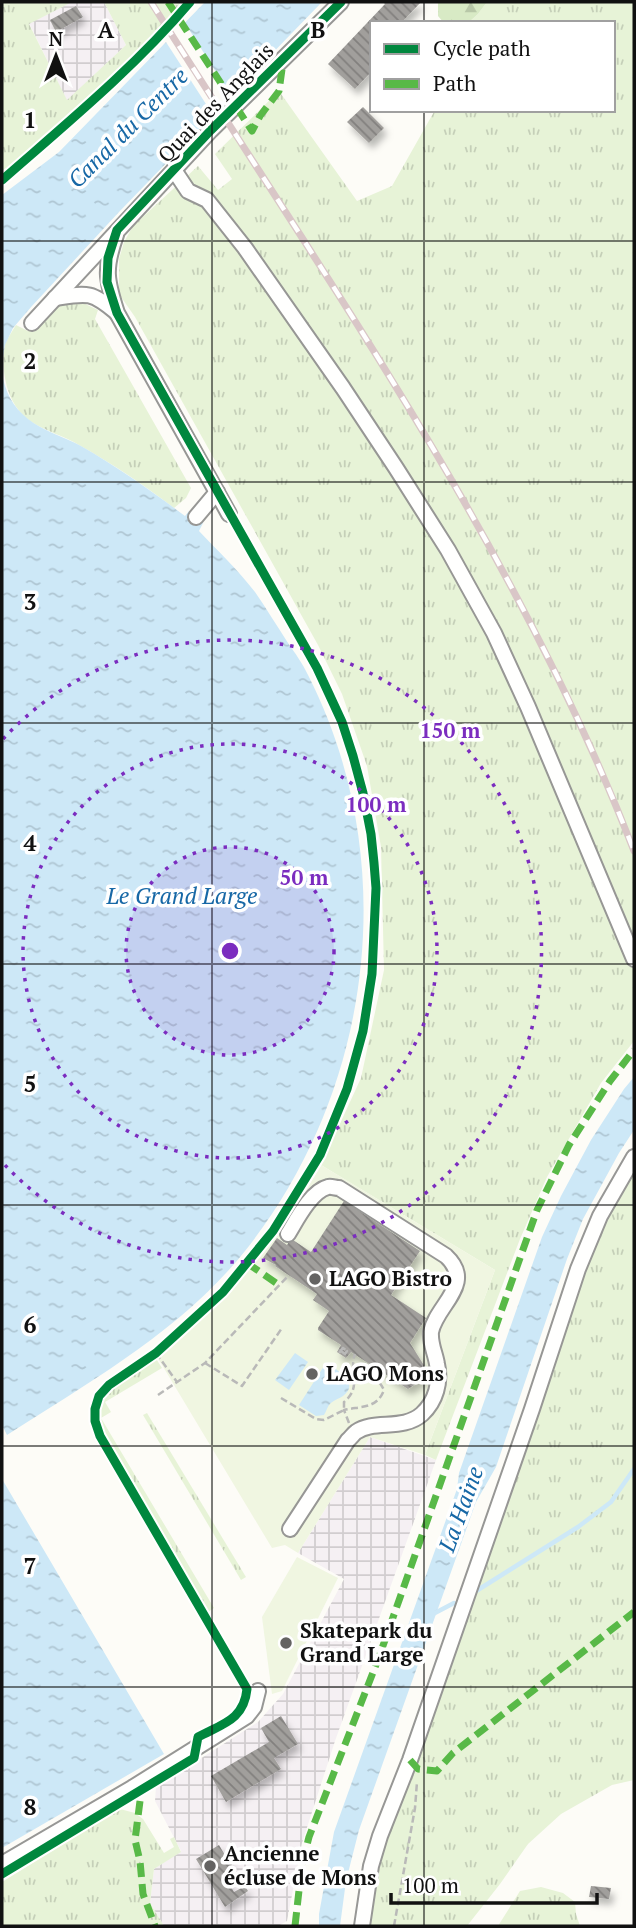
<svg xmlns="http://www.w3.org/2000/svg" width="636" height="1928" font-family="'PT Serif',serif">
<style>
.industrial{fill:url(#industrial-grid)}
.grass{fill:url(#grass-tufts)}
.forest{fill:url(#forest-firs)}
.pitch{fill:#f0f6e1}
.water{fill:url(#water-ripples)}
.pier{fill:#fdfcf7}
.lines{fill:none;stroke-linecap:round;stroke-linejoin:round}
.stream{stroke:#cde8f7;stroke-width:4.5}
.building{fill:url(#building-back-hatch);filter:url(#shadow)}
.minor-casing{stroke:#979795;stroke-width:18}
.path{stroke:#b9b9b8;stroke-width:2.5;stroke-dasharray:7 3.5;stroke-linecap:butt}
.minor{stroke:#fffffe;stroke-width:14}
.rail-casing{stroke:#d9c6c7;stroke-width:7}
.rail{stroke:#fff;stroke-width:4.5;stroke-dasharray:13;stroke-linecap:butt}
.quiet{stroke:#58b947;stroke-width:7;stroke-dasharray:14 7;stroke-linecap:butt}
.cycleway-casing{stroke:#fff;stroke-width:13}
.cycleway{stroke:#00873e;stroke-width:9}
.grid{fill:none;stroke:#111;stroke-width:2;stroke-opacity:0.55}
.ring{fill:none;stroke:#7b2cbf;stroke-width:3.5;stroke-dasharray:3.5 7}
.poi-dot{fill:#646362;stroke:#fff;stroke-width:2.5}
.labels{text-anchor:middle;stroke-width:7;stroke-linejoin:round;paint-order:stroke}
.street-label{font-size:21px;fill:#111;stroke:#fff}
.poi-label{font-size:21px;font-weight:bold;fill:#111;stroke:#fff;text-anchor:start}
.water-label{font-size:23px;font-style:italic;fill:#1768a6;stroke:#fff}
.grid-label{font-size:23px;text-anchor:middle;font-weight:bold;fill:#111;stroke:#fff;stroke-width:7;stroke-linejoin:round;paint-order:stroke}
.centre{fill:#7b2cbf;stroke:#fff;stroke-width:3.5}
.ring-label{font-size:21px;text-anchor:middle;font-weight:bold;fill:#7b2cbf;stroke:#fff;stroke-width:7;stroke-linejoin:round;paint-order:stroke}
</style>
<defs>
<pattern id="industrial-grid" width="8" height="8" patternUnits="userSpaceOnUse" patternTransform="scale(1.75)"><rect width="8" height="8" fill="#f5f0f3"/><path d="M0 4h8M4 0v8" fill="none" stroke="#d1cdcf"/></pattern>
<pattern id="grass-tufts" width="24" height="20" patternUnits="userSpaceOnUse" patternTransform="scale(1.75)"><rect width="24" height="20" fill="#e7f3d7"/><path d="M3 7l-1-3M5 7V3M7 7l1-3M15 17l-1-3M17 17v-4M19 17l1-3" fill="none" stroke="#c5cfb8"/></pattern>
<pattern id="forest-firs" width="22" height="20" patternUnits="userSpaceOnUse" patternTransform="scale(1.75)"><rect width="22" height="20" fill="#d8eac5"/><path d="M5 1l3.5 6h-7zM16 11l3.5 6h-7z" fill="#b8c8a8"/></pattern>
<pattern id="water-ripples" width="26" height="14" patternUnits="userSpaceOnUse" patternTransform="scale(1.75)"><rect width="26" height="14" fill="#cde8f7"/><path d="M2 4q2-2 4 0t4 0M15 11q2-2 4 0t4 0" fill="none" stroke="#afc6d3"/></pattern>
<pattern id="building-back-hatch" width="6" height="6" patternUnits="userSpaceOnUse" patternTransform="scale(1.75)"><rect width="6" height="6" fill="#a19f9c"/><path d="M-1 5l2 2M0 0l6 6M5-1l2 2" fill="none" stroke="#82807e"/></pattern>
<filter id="shadow"><feDropShadow dx="3.5" dy="6" stdDeviation="3.5" flood-color="#0004"/></filter>
</defs>
<rect width="100%" height="100%" fill="#fdfcf7"/>
<g class="industrial">
<path d="M 72,2 L 104,2 L 126,45 L 67,101 L 29,23 Z"/>
<path d="M 370,1437 L 436,1460 L 335,1741 L 302,1843 L 287,1921 L 278,1926 L 164,1926 L 150,1903 L 154,1869 L 181,1851 L 155,1801 L 156,1787 L 258,1722 L 283,1694 L 344,1579 L 298,1553 Z"/>
</g>
<g class="grass">
<path d="M 2,2 L 72,2 L 29,24 L 67,100 L 126,45 L 104,2 L 186,2 L 134,58 L 134,61 L 75,117 L 2,180 Z"/>
<path d="M 487,2 L 634,2 L 634,1041 L 601,1083 L 547,1177 L 520,1239 L 436,1460 L 425,1455 L 495,1270 L 321,1165 L 361,1078 L 384,970 L 381,847 L 367,766 L 342,694 L 318,645 L 135,317 L 119,294 L 119,259 L 124,242 L 133,226 L 198,166 L 218,190 L 232,179 L 215,154 L 279,91 L 357,201 L 392,186 L 435,110 L 613,110 L 613,23 L 468,23 L 478,14 Z"/>
<path d="M 55,298 L 81,302 L 98,310 L 95,319 L 191,488 L 186,498 L 174,508 C 144,485 113,464 79,445 C 64,436 45,431 30,421 C 7,405 0,371 5,344 C 8,338 12,331 16,325 L 28,331 Z"/>
<path d="M 634,1157 L 634,1780 L 612,1785 L 561,1814 L 528,1844 L 500,1884 L 467,1926 L 363,1926 L 376,1851 L 570,1291 Z"/>
<path d="M 155,1357 L 162,1368 L 105,1402 L 111,1412 L 101,1418 L 214,1608 L 208,1612 L 108,1445 C 105,1439 101,1432 99,1425 C 89,1394 134,1372 155,1357 Z"/>
<path d="M 147,1413 L 246,1577 L 241,1580 L 143,1415 Z"/>
<path d="M 120,1809 L 135,1813 L 143,1819 L 164,1853 L 174,1847 L 170,1839 L 174,1837 L 181,1852 L 154,1869 L 150,1903 L 164,1926 L 2,1926 L 2,1882 Z"/>
<path d="M 541,1887 L 563,1893 L 575,1902 L 576,1914 L 580,1926 L 498,1926 L 520,1891 Z"/>
</g>
<path class="forest" d="M 438,2 L 487,2 L 478,14 L 468,23 L 444,23 L 438,16 Z"/>
<g class="pitch">
<path d="M 321,1165 L 495,1270 L 425,1455 L 370,1437 L 298,1553 L 285,1545 L 272,1548 L 156,1355 C 203,1319 242,1281 278,1234 C 294,1213 307,1188 321,1165 Z"/>
<path d="M 297,1557 L 338,1578 L 282,1691 L 272,1694 L 262,1617 Z"/>
</g>
<g class="water">
<path d="M 205,2 L 322,2 L 119,212 L 32,306 L 13,328 L 5,345 L 2,362 L 2,195 L 59,152 Z"/>
<path d="M 2,373 C 5,392 13,407 28,419 C 43,431 65,437 81,446 C 119,468 150,490 185,516 L 189,511 L 203,523 L 199,531 C 218,551 238,570 255,592 C 266,608 277,626 288,643 C 295,653 303,664 308,675 C 402,860 374,1089 245,1251 C 182,1330 91,1381 7,1435 L 2,1425 Z"/>
<path d="M 634,1077 L 634,1130 L 619,1153 L 583,1219 L 567,1259 L 496,1467 L 476,1502 L 359,1830 L 346,1881 L 340,1926 L 319,1926 L 319,1914 L 334,1832 L 457,1489 L 459,1473 L 542,1237 L 561,1196 L 591,1140 L 624,1089 Z"/>
<path d="M 295,1353 L 308,1362 L 289,1390 L 275,1380 Z"/>
<path d="M 326,1363 C 336,1369 361,1383 343,1396 C 339,1399 333,1400 329,1405 C 327,1408 326,1412 324,1415 L 316,1416 L 299,1405 Z"/>
<path d="M 2,1479 L 164,1754 L 2,1848 L 2,1478 Z"/>
</g>
<path class="pier" d="M 183,20 L 233,99 L 215,118 L 164,39 Z"/>
<g class="lines">
<g class="stream">
<path d="M 473,1593 L 578,1527 L 611,1502 L 634,1469"/>
<path d="M 433,1614 L 454,1603"/>
</g>
</g>
<g class="building">
<path d="M 383,2 L 421,2 L 403,21 L 405,23 L 372,23 L 372,71 L 355,89 L 328,64 L 385,4 Z"/>
<path d="M 76,6 L 83,17 L 56,32 L 50,20 Z"/>
<path d="M 363,107 L 384,128 L 369,143 L 347,122 Z"/>
<path d="M 344,1201 L 420,1251 L 391,1295 L 426,1318 L 410,1343 L 430,1375 L 408,1389 L 351,1352 L 346,1358 L 337,1352 L 341,1345 L 318,1330 L 318,1328 L 329,1311 L 313,1300 L 317,1294 L 275,1266 L 276,1265 L 263,1258 L 277,1238 L 287,1245 L 290,1240 L 293,1240 L 311,1252 Z"/>
<path d="M 281,1716 L 298,1744 L 274,1758 L 281,1769 L 226,1802 L 211,1776 L 269,1742 L 261,1728 Z"/>
<path d="M 219,1845 L 232,1867 L 221,1875 L 225,1883 L 228,1881 L 234,1892 L 245,1886 L 248,1891 L 225,1907 L 196,1859 Z"/>
<path d="M 591,1886 L 611,1888 L 609,1899 L 589,1897 Z"/>
</g>
<g class="lines">
<g class="minor-casing">
<g id="minor">
<path d="M 174,170 L 188,191 L 207,200 L 245,248 L 343,388 L 396,468 L 448,550 L 494,633 L 528,707 L 634,959"/>
<path d="M 116,235 C 104,269 106,279 117,313 L 229,514"/>
<path d="M 55,298 C 87,293 91,291 116,312"/>
<path d="M 32,323 L 211,130 L 341,2"/>
<path d="M 196,517 L 217,492"/>
<path d="M 288,1234 C 296,1221 311,1191 328,1187 C 331,1186 335,1188 339,1188 L 446,1256 C 476,1284 436,1305 431,1332 C 430,1344 435,1352 437,1364 C 441,1382 436,1401 422,1414 C 403,1431 374,1419 356,1432 C 353,1434 351,1438 348,1440 L 290,1529"/>
<path d="M 2,1864 L 132,1788 L 247,1716 L 254,1707 L 258,1691"/>
<path d="M 362,1926 L 371,1866 L 380,1836 L 410,1760 L 532,1409 L 578,1269 L 600,1216 L 634,1157"/>
</g>
</g>
<g class="path">
<path d="M 156,1353 L 177,1382"/>
<path d="M 339,1353 L 343,1348 L 347,1351 L 345,1354 L 340,1351 L 343,1348 L 347,1351 L 345,1354 L 341,1351 L 343,1348"/>
<path d="M 205,1363 L 242,1386 L 282,1328"/>
<path d="M 158,1395 L 205,1363 L 289,1275"/>
<path d="M 281,1398 L 316,1419 L 324,1420 L 344,1410 L 344,1402 C 363,1386 348,1373 355,1354"/>
<path d="M 349,1423 L 344,1410 C 361,1406 377,1409 384,1390 C 377,1376 369,1371 354,1372"/>
<path d="M 394,1926 L 415,1808 L 417,1782"/>
</g>
<use href="#minor" class="minor"/>
<g class="rail-casing">
<path id="rail" d="M 151,2 C 324,277 516,546 634,851"/>
</g>
<use href="#rail" class="rail"/>
<g class="quiet">
<path d="M 168,2 L 252,131 L 260,116 L 279,91 L 283,62"/>
<path d="M 247,1263 L 279,1285"/>
<path d="M 410,1760 L 418,1769 L 437,1771 L 453,1753 L 634,1612"/>
<path d="M 140,1801 L 135,1840 L 140,1861 L 143,1894 L 155,1926"/>
<path d="M 295,1926 L 302,1864 L 309,1837 L 379,1657 L 537,1210 L 569,1145 L 610,1081 L 634,1050"/>
</g>
<g class="cycleway-casing">
<g id="cycleway">
<path d="M 2,180 C 67,123 134,68 190,2"/>
<path d="M 2,1874 L 194,1758 L 198,1737 C 222,1724 244,1720 247,1689 L 100,1436 L 95,1421 L 95,1409 L 99,1396 L 109,1385 L 156,1353 L 223,1292 L 273,1231 L 320,1155 L 347,1089 L 363,1031 L 372,974 L 376,888 L 374,863 L 371,834 L 363,793 L 353,756 L 342,722 L 317,668 L 117,313 L 107,282 L 108,258 L 117,230 L 211,130 L 341,2"/>
</g>
</g>
<use href="#cycleway" class="cycleway"/>
</g>
<path class="grid" d="M 212,2 L 212,1926M 424,2 L 424,23M 424,110 L 424,1926M 2,241 L 634,241M 2,482 L 634,482M 2,723 L 634,723M 2,964 L 634,964M 2,1205 L 634,1205M 2,1446 L 634,1446M 2,1687 L 634,1687"/>
<circle cx="230" cy="951" r="104" fill="#7b2cbf" fill-opacity=".12"/>
<g class="ring">
<circle cx="230" cy="951" r="104"/>
<circle cx="230" cy="951" r="207"/>
<path d="M3 739A311 311 0 1 1 3 1163"/>
</g>
<g class="poi-dot">
<circle cx="315" cy="1279" r="7"/>
<circle cx="312" cy="1374" r="7"/>
<circle cx="286" cy="1643" r="7"/>
<circle cx="210" cy="1866" r="7"/>
</g>
<g class="labels">
<g class="street-label">
<text transform="translate(216 103) rotate(-46)" y="7">Quai des Anglais</text>
</g>
<g class="poi-label">
<text x="329" y="1286">LAGO Bistro</text>
<text x="326" y="1381">LAGO Mons</text>
<text x="300" y="1638">Skatepark du<tspan x="300" dy="24">Grand Large</tspan></text>
<text x="224" y="1861">Ancienne<tspan x="224" dy="24">écluse de Mons</tspan></text>
</g>
<g class="water-label">
<text transform="translate(128 128) rotate(-45)" y="8">Canal du Centre</text>
<text x="182" y="904">Le Grand Large</text>
<text transform="translate(461 1509) rotate(-70)" y="8">La Haine</text>
</g>
</g>
<g class="grid-label">
<text x="106" y="38">A</text>
<text x="318" y="38">B</text>
<text x="30" y="128">1</text>
<text x="30" y="369">2</text>
<text x="30" y="610">3</text>
<text x="30" y="851">4</text>
<text x="30" y="1092">5</text>
<text x="30" y="1333">6</text>
<text x="30" y="1574">7</text>
<text x="30" y="1815">8</text>
</g>
<circle cx="230" cy="951" r="10" class="centre"/>
<g class="ring-label">
<text x="450" y="738">150 m</text>
<text x="376" y="812">100 m</text>
<text x="304" y="885">50 m</text>
</g>
<rect width="636" height="1928" fill="none" stroke="#111111" stroke-width="7"/>
<rect x="370" y="21" width="245" height="91" fill="#ffffff" stroke="#a0a0a0" stroke-width="2"/>
<rect x="384" y="44" width="35" height="10" fill="#00873e" stroke="#a0a0a0" stroke-width="2"/>
<text x="433" y="56" font-size="21" fill="#111111">Cycle path</text>
<rect x="384" y="79" width="35" height="10" fill="#58b947" stroke="#a0a0a0" stroke-width="2"/>
<text x="433" y="91" font-size="21" fill="#111111">Path</text>
<g transform="translate(56 56)" stroke="#ffffff" stroke-width="5" paint-order="stroke">
<path d="M0-5L12 26L0 18L-12 26Z" fill="#111111"/>
<text y="-10" font-size="19" font-weight="bold" text-anchor="middle" fill="#111111">N</text>
</g>
<path d="M391 1893v10h206v-10" fill="none" stroke="#111111" stroke-width="3.5"/>
<text x="402" y="1893" font-size="21" fill="#111111" stroke="#ffffff" stroke-width="5" paint-order="stroke">100 m</text>
</svg>
